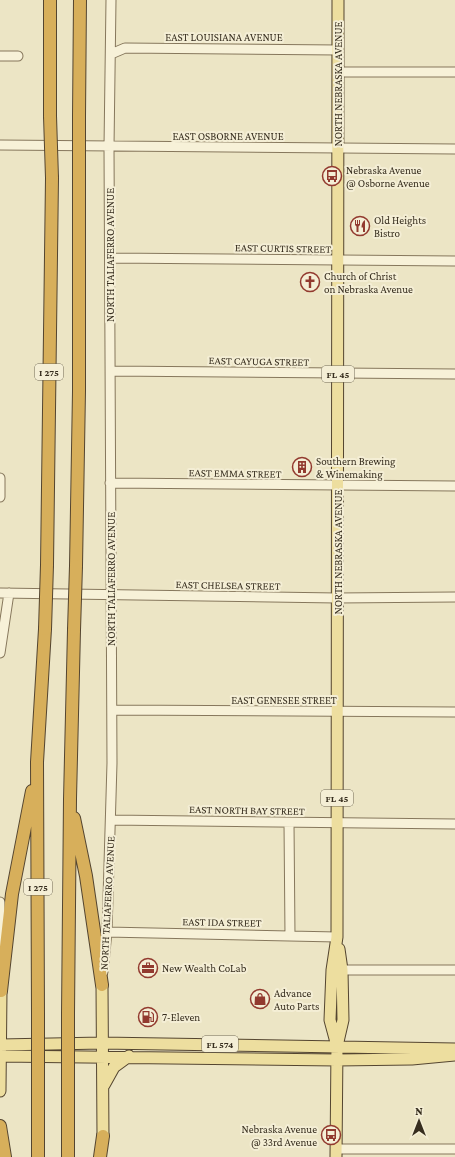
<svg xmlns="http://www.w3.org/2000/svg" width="455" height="1157" viewBox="0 0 455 1157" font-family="'Crimson Pro',serif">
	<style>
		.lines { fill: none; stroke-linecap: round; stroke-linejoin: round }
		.minor-casing { stroke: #86775c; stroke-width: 11 }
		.major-casing { stroke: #544530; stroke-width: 13 }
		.highway-casing { stroke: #544530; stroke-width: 14 }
		.minor { stroke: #f7f1d8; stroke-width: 9 }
		.major { stroke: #edde9f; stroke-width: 11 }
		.highway { stroke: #d7af5b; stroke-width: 12 }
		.highway-bridge-casing { stroke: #544530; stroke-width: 14; stroke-linecap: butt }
		.highway-bridge { stroke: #d7af5b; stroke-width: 12 }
		.labels { text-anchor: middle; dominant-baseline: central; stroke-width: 4; stroke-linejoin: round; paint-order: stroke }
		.shield { fill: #f4eed5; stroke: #706856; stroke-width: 1 }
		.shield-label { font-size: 10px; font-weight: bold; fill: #372e1f }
		.street-label { font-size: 11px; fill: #372e1f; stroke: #f4eed5 }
		.poi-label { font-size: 11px; fill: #372e1f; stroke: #f4eed5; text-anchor: start }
	</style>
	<rect width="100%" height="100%" fill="#ece5c5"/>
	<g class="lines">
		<g class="minor-casing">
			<path id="minor" d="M111,54L125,48L338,50
				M0,56H18
				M338,72H455
				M0,145L455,149
				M110,258L455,261
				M111,371L455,374
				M0,478V497
				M110,483L455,486
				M0,593L337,598L455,597
				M0,653L9,593
				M112,710L455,712
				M111,820L455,824
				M289,823L290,936
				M0,902L1,953
				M107,932L337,937
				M342,970H455
				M103,972L107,932L112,763L109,147L111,0
				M336,1149H455"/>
		</g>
		<g class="major-casing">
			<path id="major" d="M102,985L103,1136
				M0,1045L102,1043L455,1049
				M337,1046L330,1020L332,970L337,937L338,0
				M0,1056L337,1060L412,1059L455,1055
				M104,1085L114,1067L129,1056
				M0,1091L1,991
				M336,1157L337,1046L343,1020L342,970L339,949"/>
		</g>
		<g class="highway-casing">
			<path id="highway" d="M50,116V0
				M79,116L80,0
				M47,565L52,178
				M76,566L79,391V178
				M74,818L86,876L102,985
				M1,991L12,894L32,791
				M38,1013L37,762L45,629
				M68,1013L70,799L74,630
				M38,1084V1157
				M0,1126L5,1157
				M68,1157V1084
				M100,1157L103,1136"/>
		</g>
		<use href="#minor" class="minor"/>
		<use href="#major" class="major"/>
		<use href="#highway" class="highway"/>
		<g class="highway-bridge-casing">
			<path id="highway-bridge" d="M50,116L52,178
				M79,116V178
				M45,629L47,565
				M74,630L76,566
				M38,1084V1013
				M68,1084V1013"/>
		</g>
		<use href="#highway-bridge" class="highway-bridge"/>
	</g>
	<defs>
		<g id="bus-ring" transform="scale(1)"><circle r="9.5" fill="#f4eed5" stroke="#923a2f" stroke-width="1.5"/><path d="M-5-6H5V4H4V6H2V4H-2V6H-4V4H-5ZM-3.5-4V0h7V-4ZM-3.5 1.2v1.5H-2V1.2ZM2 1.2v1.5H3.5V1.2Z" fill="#923a2f"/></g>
		<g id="restaurant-ring" transform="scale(1)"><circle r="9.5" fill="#f4eed5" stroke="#923a2f" stroke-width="1.5"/><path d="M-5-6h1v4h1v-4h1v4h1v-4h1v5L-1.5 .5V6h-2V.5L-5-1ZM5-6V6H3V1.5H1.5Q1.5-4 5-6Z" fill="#923a2f"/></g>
		<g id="church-ring" transform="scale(1)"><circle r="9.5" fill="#f4eed5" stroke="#923a2f" stroke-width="1.5"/><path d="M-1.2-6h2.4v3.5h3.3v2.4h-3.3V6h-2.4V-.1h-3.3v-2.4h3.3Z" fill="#923a2f"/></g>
		<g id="building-ring" transform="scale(1)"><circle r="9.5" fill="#f4eed5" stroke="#923a2f" stroke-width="1.5"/><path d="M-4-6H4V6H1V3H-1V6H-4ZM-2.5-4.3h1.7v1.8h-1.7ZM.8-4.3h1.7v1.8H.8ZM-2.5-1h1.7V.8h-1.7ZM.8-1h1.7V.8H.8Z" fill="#923a2f"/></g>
		<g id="office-ring" transform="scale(1)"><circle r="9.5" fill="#f4eed5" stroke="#923a2f" stroke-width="1.5"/><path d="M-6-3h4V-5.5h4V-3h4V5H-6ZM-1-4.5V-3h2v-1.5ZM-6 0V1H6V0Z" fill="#923a2f"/></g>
		<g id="shop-ring" transform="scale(1)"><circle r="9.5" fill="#f4eed5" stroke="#923a2f" stroke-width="1.5"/><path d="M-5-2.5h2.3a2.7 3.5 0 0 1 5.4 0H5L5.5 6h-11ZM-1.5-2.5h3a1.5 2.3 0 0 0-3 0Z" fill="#923a2f"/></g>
		<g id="fuel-ring" transform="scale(1)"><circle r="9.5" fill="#f4eed5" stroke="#923a2f" stroke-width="1.5"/><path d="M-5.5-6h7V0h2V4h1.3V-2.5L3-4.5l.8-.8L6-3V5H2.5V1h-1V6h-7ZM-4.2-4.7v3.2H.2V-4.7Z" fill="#923a2f"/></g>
	</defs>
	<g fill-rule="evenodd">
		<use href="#bus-ring" x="332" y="176"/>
		<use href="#restaurant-ring" x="360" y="226"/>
		<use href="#church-ring" x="310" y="282"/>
		<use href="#building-ring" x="302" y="467"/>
		<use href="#office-ring" x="148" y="968"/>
		<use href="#shop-ring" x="260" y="999"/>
		<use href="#fuel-ring" x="148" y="1017"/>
		<use href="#bus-ring" x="331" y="1135"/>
	</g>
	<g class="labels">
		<g class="shield">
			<rect x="35" y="364" width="28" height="16" rx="3"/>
			<rect x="322" y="366" width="32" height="16" rx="3"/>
			<rect x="321" y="790" width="32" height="16" rx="3"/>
			<rect x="24" y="879" width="28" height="16" rx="3"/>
			<rect x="202" y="1036" width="36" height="16" rx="3"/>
		</g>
		<g class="shield-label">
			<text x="49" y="372">I 275</text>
			<text x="338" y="374">FL 45</text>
			<text x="337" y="798">FL 45</text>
			<text x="38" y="887">I 275</text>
			<text x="220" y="1044">FL 574</text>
		</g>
		<g class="street-label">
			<text x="224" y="37">EAST LOUISIANA AVENUE</text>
			<text transform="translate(338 84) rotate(-90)">NORTH NEBRASKA AVENUE</text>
			<text x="228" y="136">EAST OSBORNE AVENUE</text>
			<text transform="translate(283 248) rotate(1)">EAST CURTIS STREET</text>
			<text transform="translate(110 255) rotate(-90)">NORTH TALIAFERRO AVENUE</text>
			<text transform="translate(259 361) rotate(1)">EAST CAYUGA STREET</text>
			<text transform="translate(235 473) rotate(1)">EAST EMMA STREET</text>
			<text transform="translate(338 552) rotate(-90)">NORTH NEBRASKA AVENUE</text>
			<text transform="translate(111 579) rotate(-90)">NORTH TALIAFERRO AVENUE</text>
			<text transform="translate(228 585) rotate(1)">EAST CHELSEA STREET</text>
			<text x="284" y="700">EAST GENESEE STREET</text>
			<text transform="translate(247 810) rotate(1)">EAST NORTH BAY STREET</text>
			<text transform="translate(107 903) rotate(-87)">NORTH TALIAFERRO AVENUE</text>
			<text transform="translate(222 922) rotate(1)">EAST IDA STREET</text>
		</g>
		<g class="poi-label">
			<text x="346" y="170">Nebraska Avenue<tspan x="346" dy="13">@ Osborne Avenue</tspan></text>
			<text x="374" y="220">Old Heights<tspan x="374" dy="13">Bistro</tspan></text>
			<text x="324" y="276">Church of Christ<tspan x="324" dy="13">on Nebraska Avenue</tspan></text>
			<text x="316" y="461">Southern Brewing<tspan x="316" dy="13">&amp; Winemaking</tspan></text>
			<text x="162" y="968">New Wealth CoLab</text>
			<text x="274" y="993">Advance<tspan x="274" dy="13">Auto Parts</tspan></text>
			<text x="162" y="1017">7-Eleven</text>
			<text x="317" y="1129" text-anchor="end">Nebraska Avenue<tspan x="317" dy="13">@ 33rd Avenue</tspan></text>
		</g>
	</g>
	<g transform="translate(419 1121)" stroke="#f4eed5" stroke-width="3" paint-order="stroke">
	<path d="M0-3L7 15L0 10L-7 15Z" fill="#372e1f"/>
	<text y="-6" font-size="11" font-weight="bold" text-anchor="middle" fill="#372e1f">N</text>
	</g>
</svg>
